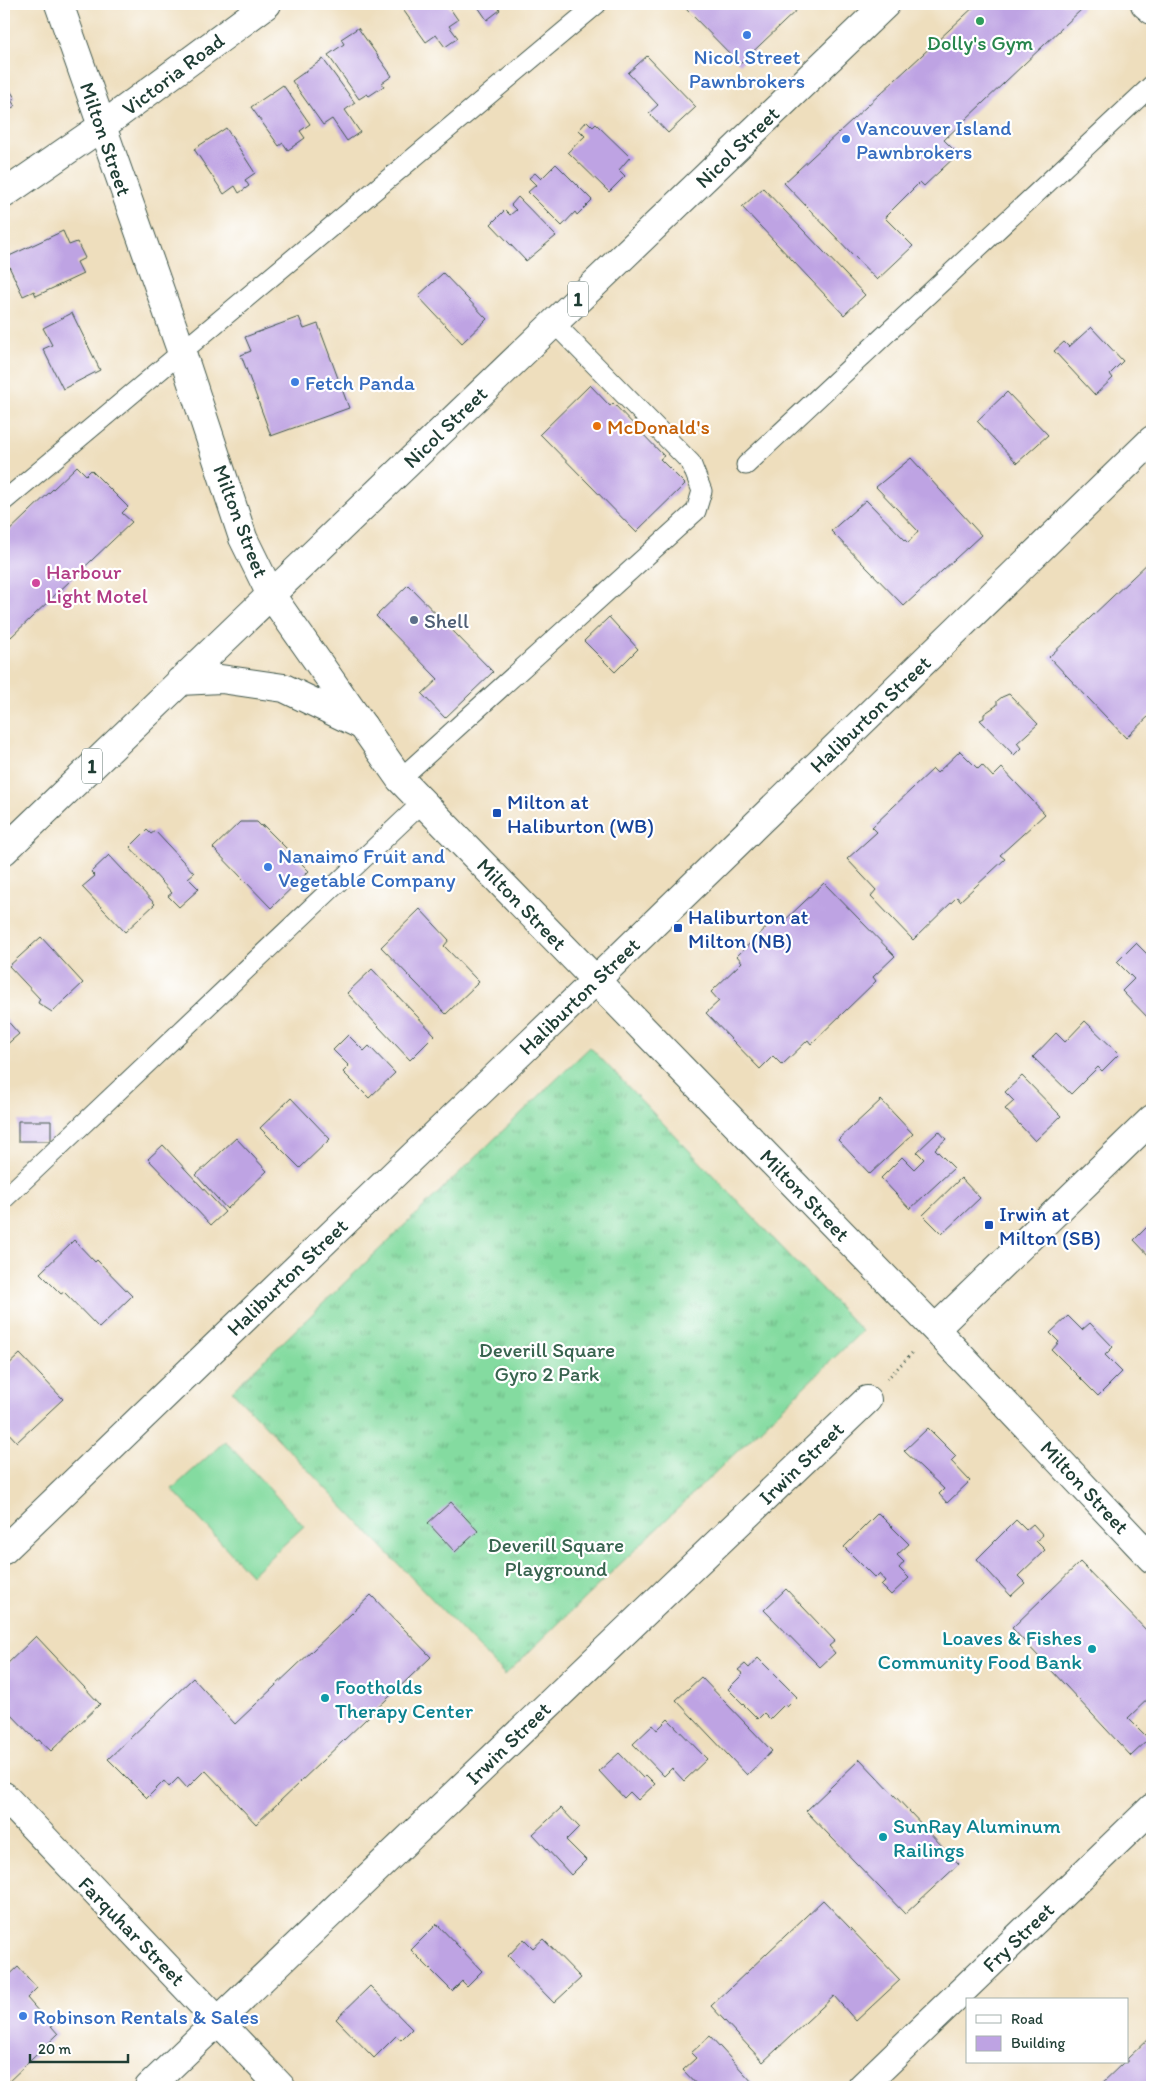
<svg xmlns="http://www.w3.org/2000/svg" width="1156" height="2091" viewBox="0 0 1156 2091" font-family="Itim,sans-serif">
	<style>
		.grass { fill: url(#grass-tufts); stroke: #528c6a }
		.garden { fill: #84dba0; stroke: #528c6a }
		.building { fill: #bea3e3 }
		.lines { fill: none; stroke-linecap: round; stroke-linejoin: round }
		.lane-casing { stroke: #3e5549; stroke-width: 21 }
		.street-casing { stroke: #3e5549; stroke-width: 30 }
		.secondary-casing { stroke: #3e5549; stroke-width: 30 }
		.highway-casing { stroke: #3e5549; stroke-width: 30 }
		.path { stroke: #3e5549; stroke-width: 3; stroke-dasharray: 1 4; stroke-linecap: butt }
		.lane { stroke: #fff; stroke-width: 19 }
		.street { stroke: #fff; stroke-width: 28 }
		.secondary { stroke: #fff; stroke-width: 28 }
		.highway { stroke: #fff; stroke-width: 28 }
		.leisure-dot { fill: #2e9e5b; stroke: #fff; stroke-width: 2 }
		.shop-dot { fill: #3f7fe0; stroke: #fff; stroke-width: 2 }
		.food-dot { fill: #e8710a; stroke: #fff; stroke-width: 2 }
		.hotel-dot { fill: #d1479c; stroke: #fff; stroke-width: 2 }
		.service-dot { fill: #5c6f8a; stroke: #fff; stroke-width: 2 }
		.transit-dot { fill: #1a4fb4; stroke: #fff; stroke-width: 2 }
		.culture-dot { fill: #0f9aa8; stroke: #fff; stroke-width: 2 }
		.labels { text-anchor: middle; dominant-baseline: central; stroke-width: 4.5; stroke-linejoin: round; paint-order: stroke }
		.shield { fill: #fff; stroke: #627771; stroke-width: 1 }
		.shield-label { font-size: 20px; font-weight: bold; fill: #1f3d34 }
		.leisure-label { font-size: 21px; fill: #27864d; stroke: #fff }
		.shop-label { font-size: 21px; fill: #366cbe; stroke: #fff; text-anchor: start }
		.street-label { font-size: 21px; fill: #1f3d34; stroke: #fff }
		.food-label { font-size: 21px; fill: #c56008; stroke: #fff; text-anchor: start }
		.hotel-label { font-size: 21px; fill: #b23c85; stroke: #fff; text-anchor: start }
		.service-label { font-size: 21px; fill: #4e5e75; stroke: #fff; text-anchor: start }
		.transit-label { font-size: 21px; fill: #164399; stroke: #fff; text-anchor: start }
		.park-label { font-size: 21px; fill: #38644f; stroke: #fff }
		.culture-label { font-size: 21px; fill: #0d838f; stroke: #fff; text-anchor: start }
	</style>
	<defs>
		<pattern id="grass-tufts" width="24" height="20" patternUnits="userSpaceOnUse" patternTransform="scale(1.25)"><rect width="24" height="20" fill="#84dba0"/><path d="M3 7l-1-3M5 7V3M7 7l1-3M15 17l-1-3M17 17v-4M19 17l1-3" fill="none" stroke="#6bb383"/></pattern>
	</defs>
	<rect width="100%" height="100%" fill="#fff"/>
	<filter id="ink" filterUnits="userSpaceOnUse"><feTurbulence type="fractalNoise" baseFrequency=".02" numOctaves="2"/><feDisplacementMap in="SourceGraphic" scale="10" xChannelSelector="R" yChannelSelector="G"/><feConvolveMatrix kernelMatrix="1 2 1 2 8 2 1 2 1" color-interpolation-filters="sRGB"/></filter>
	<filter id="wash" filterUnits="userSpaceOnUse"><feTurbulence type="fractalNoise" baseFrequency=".0096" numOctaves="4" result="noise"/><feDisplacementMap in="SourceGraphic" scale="20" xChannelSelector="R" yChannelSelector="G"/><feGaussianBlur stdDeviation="1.12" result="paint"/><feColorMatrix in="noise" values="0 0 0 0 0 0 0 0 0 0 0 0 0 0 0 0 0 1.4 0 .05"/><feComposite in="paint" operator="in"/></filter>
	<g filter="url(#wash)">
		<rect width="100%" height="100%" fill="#eedebd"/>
		<path class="grass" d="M590,1047L862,1331L505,1675L232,1391Z"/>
		<path class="garden" d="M225,1441L304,1526L251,1575L172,1489Z"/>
		<g id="blocks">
			<path class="building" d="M399,4H447L458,20L449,26L458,38L445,47L436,35L426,42Z
				M476,4H501L497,6L500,10L487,20Z
				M691,4H803L740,64L686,9Z
				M977,4H1078L1083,8L944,140L958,154L924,186L920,182L886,216L885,218L913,246L877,280L784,183Z
				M358,28L392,76L382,83L384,86L369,96L367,94L359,99L328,55L344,44L341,39Z
				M647,56L696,107L668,133L649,113L658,105L628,73Z
				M323,59L355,103L345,110L360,132L347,141L332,119L323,125L292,81Z
				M4,81L15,98L11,100L15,106L4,113Z
				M283,85L310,124L300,131L305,138L288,150L283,143L279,146L251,107Z
				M587,121L593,127L596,124L630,157L619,170L625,176L609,192L568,152L585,136L579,130Z
				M226,128L255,173L245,180L249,186L239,193L235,186L224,194L194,149Z
				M556,164L592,200L577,215L575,212L562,226L528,192L536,185L529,178L535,173L541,179Z
				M763,188L865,295L844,315L742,207Z
				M518,197L556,236L526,261L491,224L505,210L510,215L516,210L511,205Z
				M63,231L69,245L77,242L85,258L77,262L83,274L36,296L34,291L23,296L5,258Z
				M443,273L487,319L462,343L418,296Z
				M72,313L100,370L63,389L43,349L52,345L43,328Z
				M299,317L304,329L318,324L349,408L271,436L241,355L251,351L245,337Z
				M1091,327L1123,361L1110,374L1113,378L1095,395L1054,351L1064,342L1069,347Z
				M590,385L610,406L613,403L664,456L660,459L685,484L636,532L540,434Z
				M1007,392L1048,435L1017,463L977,421Z
				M911,458L981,535L904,606L831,531L866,500L908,543L918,531L876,487Z
				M77,466L86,475L91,470L128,507L122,513L132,522L11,637L4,630V536Z
				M1152,559V713L1126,738L1049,657Z
				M408,585L493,672L445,718L422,694L438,679L376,616Z
				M609,617L638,649L615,672L584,641Z
				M1009,694L1038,724L1017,743L1021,748L1014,755L980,720L984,718V714L997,705V701L1002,697Z
				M960,751L978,769L982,765L993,777L1002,768L1045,814L1000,855L1005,859L960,901L957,897L913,940L871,896L876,890L847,859L877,832L872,827L933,769L937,773Z
				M240,822H257L263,828V825L309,871L271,908L213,848Z
				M147,830L151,834L155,831L194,873L188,878L199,889L179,907L168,896L172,893L130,847Z
				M109,855L155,904L125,932L82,887L95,876L91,872Z
				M824,883L895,956L873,977L876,981L811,1044L808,1040L782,1065L773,1056L760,1069L706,1013L719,1001L711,992L742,962L737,956L776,918L782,923Z
				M420,909L449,940L444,946L479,982L446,1014L381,947Z
				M41,937L83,983L52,1012L38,1003L40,999L9,966Z
				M1136,943L1152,959V1022L1122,991L1134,979L1117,962Z
				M372,969L435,1035L410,1060L347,993Z
				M4,1017L19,1034L4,1047Z
				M1085,1021L1119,1054L1102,1071L1098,1067L1071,1094L1033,1057L1056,1033L1065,1042Z
				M348,1035L364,1051L369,1046L395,1073L369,1098L343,1072L349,1066L333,1050Z
				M1022,1076L1061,1116L1035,1141L1005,1109L1014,1101L1005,1092Z
				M291,1098L330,1139L300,1168L260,1128Z
				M881,1100L913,1134L870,1174L838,1140Z
				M18,1121H51V1141H18Z
				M939,1131L946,1139L935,1149L954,1168L910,1209L881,1178L902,1157L914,1169L924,1159L917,1152Z
				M236,1138L267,1171L227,1209L196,1175Z
				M163,1145L225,1212L211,1225L148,1159Z
				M961,1178L980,1198L942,1234L923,1215Z
				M1152,1222V1259L1134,1240Z
				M74,1240L95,1262L97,1260L132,1296L99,1328L64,1292L61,1294L40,1273Z
				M1068,1316L1082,1330L1090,1323L1113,1347L1105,1355L1122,1372L1098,1396L1052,1350L1059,1342L1050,1333Z
				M20,1354L63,1399L17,1442L4,1428V1369Z
				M928,1428L956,1456L951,1461L970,1481L947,1503L939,1494L944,1489L904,1451Z
				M451,1502L478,1531L455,1552L428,1523Z
				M878,1513L909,1544L897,1555L904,1562L899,1568L909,1578L891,1595L881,1585L885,1581L879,1574L875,1578L844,1547Z
				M1016,1520L1026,1530L1033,1524L1043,1535L1036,1541L1045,1550L1018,1576L1025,1583L1011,1596L977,1559Z
				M1080,1562L1152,1636V1695L1128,1718L1149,1739L1131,1756L1012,1628Z
				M786,1589L835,1641L829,1646L835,1653L820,1667L764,1610Z
				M371,1595L431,1657L256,1824L205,1770L187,1788L178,1778L169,1787L164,1781L147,1798L108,1759L193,1678L235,1724Z
				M36,1636L100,1704L51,1751L39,1740L37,1741L4,1707V1667Z
				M758,1658L797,1697L787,1707L785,1704L770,1719L764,1713L758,1719L728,1689L743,1674L738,1670L745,1664L749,1668Z
				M701,1677L772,1751L747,1775L676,1700Z
				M668,1719L707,1759L684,1781L672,1768L664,1776L633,1744L653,1725L657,1730Z
				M619,1753L643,1778L646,1775L655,1784L638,1800L630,1792L624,1798L599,1771Z
				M860,1759L959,1864L905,1914L806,1811Z
				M561,1808L579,1827L566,1840L586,1860L571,1875L533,1834Z
				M823,1900L900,1980L856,2021L834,1996L763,2062L711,2006Z
				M437,1924L482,1971L467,1986L462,1981L452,1991L411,1950Z
				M524,1939L533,1948L543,1939L581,1978L554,2003L508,1956Z
				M18,1967L37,1988L27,1998L58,2034L4,2086V1980Z
				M370,1986L412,2029L401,2040L396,2036L374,2058L336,2019Z
				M1152,2035V2087H1098L1124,2062H1127V2059Z
				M710,2036L754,2084L758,2087H699L683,2070L696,2058L691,2053Z"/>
		</g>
	</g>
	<g filter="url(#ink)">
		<use href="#blocks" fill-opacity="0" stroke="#3e5549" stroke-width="1"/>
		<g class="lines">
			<g class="lane-casing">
				<path id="lane" d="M746,465L1152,85
					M4,501L597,4
					M400,779L696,511L702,491L691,463L554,323
					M4,1199L423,802"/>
			</g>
			<g class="street-casing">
				<path id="street" d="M1145,4L1152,10
					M271,595L400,779L935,1329L1152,1559
					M935,1329L1152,1119
					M4,1550L596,980L1152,440
					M4,1796L281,2087
					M149,2087L867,1400
					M862,2087L1152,1808"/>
			</g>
			<g class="secondary-casing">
				<path id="secondary" d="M59,4L182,353L243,538L271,595
					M4,194L101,127L267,4"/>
			</g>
			<g class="highway-casing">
				<path id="highway" d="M180,681L221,679L284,688L363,726
					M4,851L886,4"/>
			</g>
			<path class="path" d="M887,1379L914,1351"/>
			<use href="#lane" class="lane"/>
			<use href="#street" class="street"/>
			<use href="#secondary" class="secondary"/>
			<use href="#highway" class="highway"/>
		</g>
	</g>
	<circle class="leisure-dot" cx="980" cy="21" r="5"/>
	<g class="shop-dot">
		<circle cx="747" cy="35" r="5"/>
		<circle cx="846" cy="139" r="5"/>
		<circle cx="295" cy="382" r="5"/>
		<circle cx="268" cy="867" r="5"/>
		<circle cx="23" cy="2016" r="5"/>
	</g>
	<circle class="food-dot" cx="597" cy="426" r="5"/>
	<circle class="hotel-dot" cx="36" cy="583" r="5"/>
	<circle class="service-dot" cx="414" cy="620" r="5"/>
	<g class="transit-dot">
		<rect x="492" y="808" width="10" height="10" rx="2.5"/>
		<rect x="673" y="923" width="10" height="10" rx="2.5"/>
		<rect x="984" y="1220" width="10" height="10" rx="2.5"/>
	</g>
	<g class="culture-dot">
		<circle cx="1092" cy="1649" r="5"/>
		<circle cx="325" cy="1698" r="5"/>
		<circle cx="883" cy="1837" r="5"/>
	</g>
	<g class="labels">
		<g class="shield">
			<rect x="568" y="281.5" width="20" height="35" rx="4"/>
			<rect x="82" y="748.5" width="20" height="35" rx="4"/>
		</g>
		<g class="shield-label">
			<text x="578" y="299">1</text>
			<text x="92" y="766">1</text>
		</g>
		<g class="leisure-label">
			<text x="980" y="42">Dolly's Gym</text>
		</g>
		<g class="shop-label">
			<text x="747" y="56" text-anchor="middle">Nicol Street<tspan x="747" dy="24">Pawnbrokers</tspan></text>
			<text x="856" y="127">Vancouver Island<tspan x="856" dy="24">Pawnbrokers</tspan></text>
			<text x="305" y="382">Fetch Panda</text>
			<text x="278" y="855">Nanaimo Fruit and<tspan x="278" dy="24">Vegetable Company</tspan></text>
			<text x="33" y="2016">Robinson Rentals &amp; Sales</text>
		</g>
		<g class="street-label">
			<text transform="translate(173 74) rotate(-37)">Victoria Road</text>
			<text transform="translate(106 139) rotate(71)">Milton Street</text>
			<text transform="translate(737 147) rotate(-44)">Nicol Street</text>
			<text transform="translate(445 427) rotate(-44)">Nicol Street</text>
			<text transform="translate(241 521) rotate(69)">Milton Street</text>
			<text transform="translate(870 714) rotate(-44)">Haliburton Street</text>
			<text transform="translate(522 904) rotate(46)">Milton Street</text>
			<text transform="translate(579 996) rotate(-44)">Haliburton Street</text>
			<text transform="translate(805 1195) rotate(46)">Milton Street</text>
			<text transform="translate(287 1277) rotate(-44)">Haliburton Street</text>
			<text transform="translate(801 1463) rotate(-44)">Irwin Street</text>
			<text transform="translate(1085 1487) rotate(47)">Milton Street</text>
			<text transform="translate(508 1743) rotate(-44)">Irwin Street</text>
			<text transform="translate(132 1931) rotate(46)">Farquhar Street</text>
			<text transform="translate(1018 1937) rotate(-44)">Fry Street</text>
		</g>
		<g class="food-label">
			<text x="607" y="426">McDonald's</text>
		</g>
		<g class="hotel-label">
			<text x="46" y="571">Harbour<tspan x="46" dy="24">Light Motel</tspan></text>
		</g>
		<g class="service-label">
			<text x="424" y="620">Shell</text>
		</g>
		<g class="transit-label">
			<text x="507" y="801">Milton at<tspan x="507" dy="24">Haliburton (WB)</tspan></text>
			<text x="688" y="916">Haliburton at<tspan x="688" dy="24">Milton (NB)</tspan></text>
			<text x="999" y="1213">Irwin at<tspan x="999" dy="24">Milton (SB)</tspan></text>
		</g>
		<g class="park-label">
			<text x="547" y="1349">Deverill Square<tspan x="547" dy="24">Gyro 2 Park</tspan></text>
			<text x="556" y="1544">Deverill Square<tspan x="556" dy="24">Playground</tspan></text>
		</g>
		<g class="culture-label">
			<text x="1082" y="1637" text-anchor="end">Loaves &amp; Fishes<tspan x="1082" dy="24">Community Food Bank</tspan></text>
			<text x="335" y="1686">Footholds<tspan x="335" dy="24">Therapy Center</tspan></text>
			<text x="893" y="1825">SunRay Aluminum<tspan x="893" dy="24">Railings</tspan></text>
		</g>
	</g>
	<rect width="1156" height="2091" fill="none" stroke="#fff" stroke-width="20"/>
	<rect x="966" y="1998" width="162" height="65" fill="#ffffff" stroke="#a5b1ae"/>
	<rect x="976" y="2015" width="25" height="8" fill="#ffffff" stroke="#a5b1ae"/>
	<text x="1011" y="2024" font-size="15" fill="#1f3d34">Road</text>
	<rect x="976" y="2036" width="25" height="15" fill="#bea3e3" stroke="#a5b1ae"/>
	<text x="1011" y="2048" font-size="15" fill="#1f3d34">Building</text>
	<path d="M30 2054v8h98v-8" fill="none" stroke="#1f3d34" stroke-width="2.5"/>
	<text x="38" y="2054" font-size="15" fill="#1f3d34" stroke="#ffffff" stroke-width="4" paint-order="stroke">20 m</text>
</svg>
